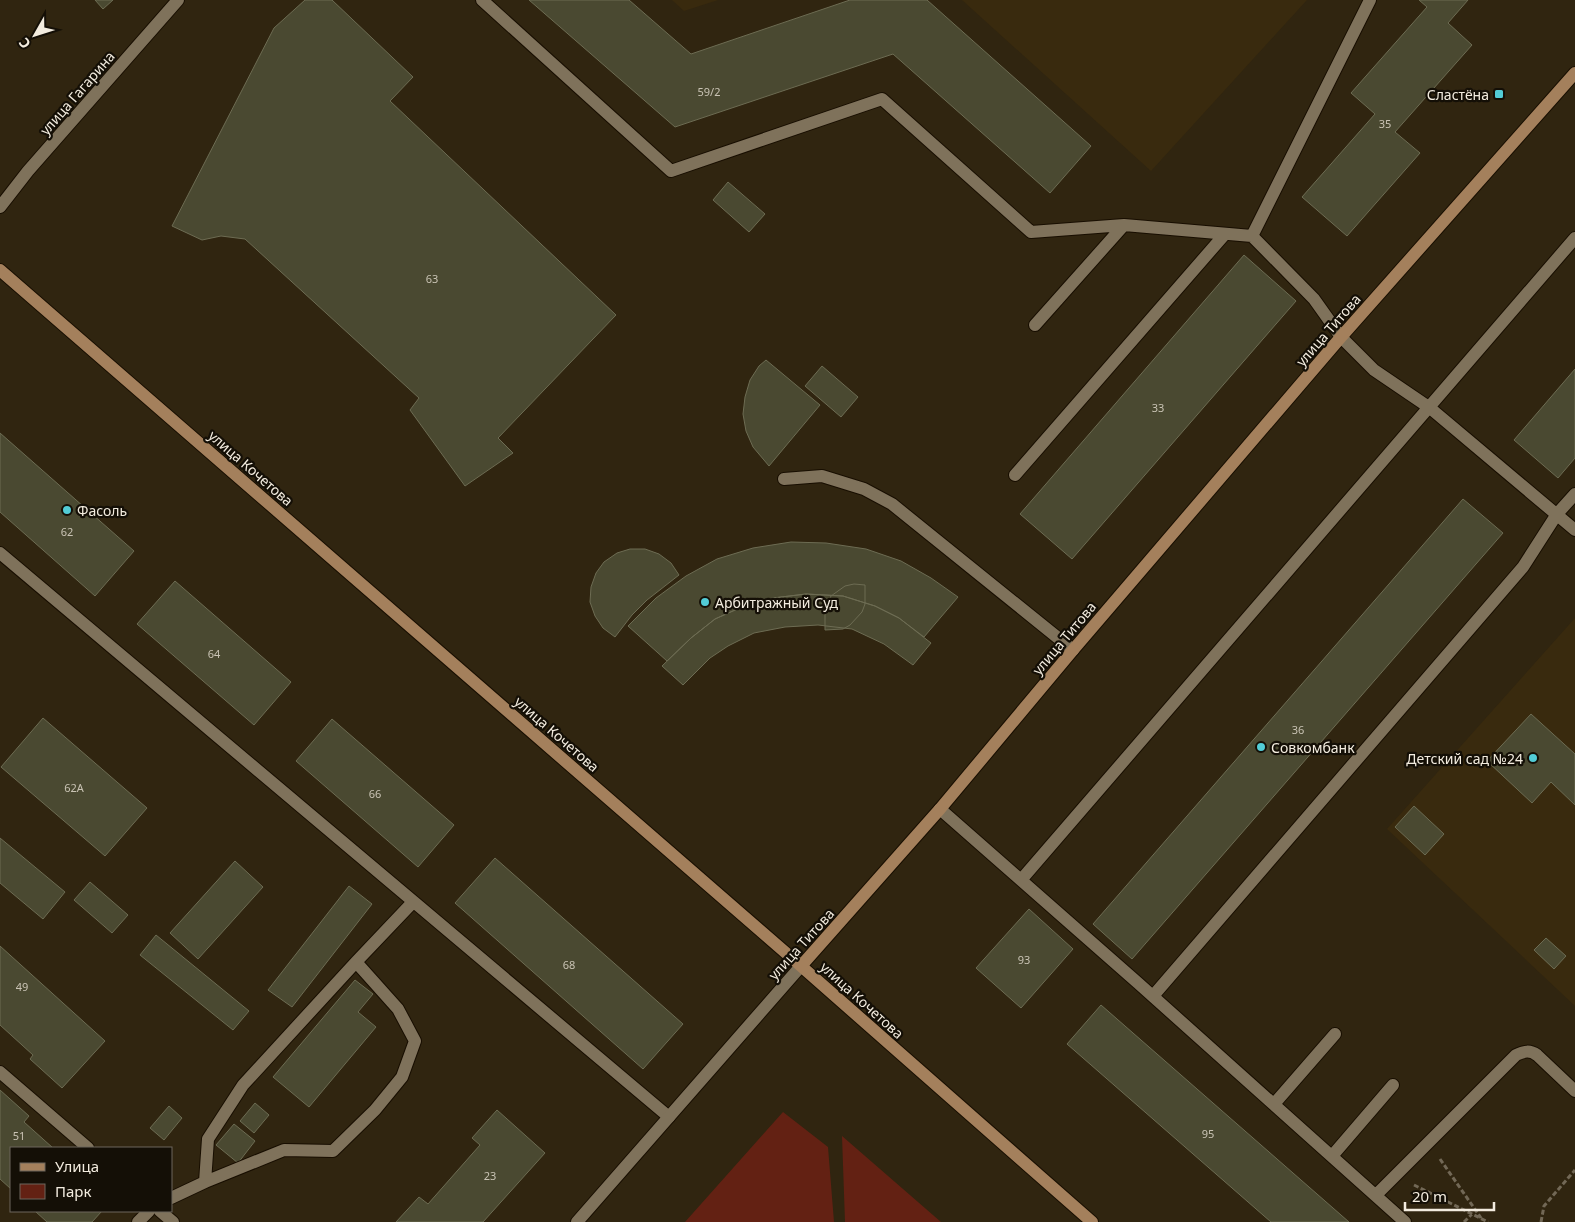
<svg xmlns="http://www.w3.org/2000/svg" width="1575" height="1222" viewBox="0 0 1575 1222" font-family="'Noto Sans',sans-serif">
	<style>
		.built { fill: #392a0e }
		.green { fill: #632113 }
		.building { fill: #4a4931; stroke: #6d6c53 }
		.lines { fill: none; stroke-linecap: round; stroke-linejoin: round }
		.service-casing { stroke: #180e00; stroke-width: 14 }
		.minor-casing { stroke: #180e00; stroke-width: 14 }
		.tertiary-casing { stroke: #180e00; stroke-width: 14 }
		.secondary-casing { stroke: #180e00; stroke-width: 14 }
		.path { stroke: #726856; stroke-width: 3; stroke-dasharray: 5 2.5; stroke-linecap: butt }
		.service { stroke: #7f725b; stroke-width: 12 }
		.minor { stroke: #7f725b; stroke-width: 12 }
		.tertiary { stroke: #7f725b; stroke-width: 12 }
		.secondary { stroke: #a4805c; stroke-width: 12 }
		.poi-dot { fill: #52ccd6; stroke: #140f06; stroke-width: 2 }
		.labels { text-anchor: middle; dominant-baseline: central; stroke-width: 4.5; stroke-linejoin: round; paint-order: stroke }
		.number-label { font-size: 11px; fill: #c9c3b4 }
		.street-label { font-size: 14px; fill: #f3ecdf; stroke: #140f06 }
		.poi-label { font-size: 14px; fill: #f3ecdf; stroke: #140f06; text-anchor: start }
	</style>
	<rect width="100%" height="100%" fill="#302510"/>
	<path class="built" d="M672,0H718L684,11Z
		M962,0H1307L1151,171Z
		M1575,618V1006L1387,829Z"/>
	<path class="green" d="M783,1112L828,1147L834,1222H685Z
		M842,1136L941,1222H845Z"/>
	<path class="building" d="M95,0H113L103,9Z
		M305,0H332L413,77L390,101L616,315L498,438L513,453L465,486L410,410L419,398L245,239L221,236L202,240L172,226L274,28Z
		M529,0H629L691,54L850,0H927L1091,146L1050,193L893,54L675,127Z
		M1419,0H1468L1448,23L1472,45L1395,132L1420,153L1347,236L1302,197L1375,114L1351,93L1427,7Z
		M728,182L765,214L749,232L713,200Z
		M1244,255L1296,301L1072,559L1020,514Z
		M766,360L820,405L769,466L753,447L746,431L743,414L745,397L750,380L759,366Z
		M822,366L858,397L841,417L805,386Z
		M1575,369V458L1558,478L1514,440Z
		M0,433L134,551L95,596L0,512Z
		M1463,499L1503,533L1132,959L1093,924Z
		M791,542L826,543L866,549L901,561L931,578L958,597L924,637L899,618L875,606L843,596L806,594L773,598L744,606L715,619L691,638L667,661L628,626L656,598L686,576L717,559L753,548Z
		M630,549H645L659,554L671,563L679,575L647,600L632,615L615,637L603,628L595,616L590,602L591,587L596,573L604,562L617,553Z
		M175,581L291,682L254,725L137,624Z
		M854,584L865,585V604L862,612L850,625L843,629L825,630V614L827,604L831,596L845,586Z
		M806,594L843,596L875,606L899,618L931,643L913,665L884,644L852,629L818,625L785,627L754,633L728,646L710,658L683,685L662,666L691,638L715,619L744,606L773,598Z
		M1531,714L1575,754V805L1551,782L1532,803L1487,761Z
		M43,718L147,808L105,856L1,767Z
		M332,719L454,825L418,867L296,761Z
		M1414,806L1444,834L1425,855L1395,827Z
		M0,838L65,892L43,919L0,883Z
		M495,858L683,1024L643,1069L455,903Z
		M235,861L263,887L198,959L170,933Z
		M90,882L128,915L112,933L74,900Z
		M349,886L372,904L292,1007L268,990Z
		M1029,909L1073,949L1021,1008L976,968Z
		M156,935L249,1011L233,1030L140,955Z
		M1546,938L1566,956L1554,969L1534,950Z
		M0,946L105,1041L62,1088L30,1059L33,1055L0,1025Z
		M355,980L373,994L358,1012L376,1027L309,1107L273,1077Z
		M1101,1005L1349,1222H1271L1067,1044Z
		M0,1090L29,1116L24,1122L53,1148H11V1189L0,1179Z
		M255,1103L269,1115L254,1133L240,1121Z
		M169,1106L182,1118L164,1140L150,1128Z
		M497,1110L545,1153L483,1222H396L419,1197L428,1204L480,1145L472,1138Z
		M234,1124L255,1141L238,1163L216,1145Z
		M35,1211H102L92,1222H47Z"/>
	<g class="lines">
		<g class="service-casing">
			<path id="service" d="M482,0L671,171L882,99L1031,232L1124,225
				M1252,236L1314,299L1341,337L1374,370L1430,408L1575,530
				M1035,325L1124,225L1252,236L1370,0
				M1015,475L1225,234
				M784,479L822,476L864,489L892,504L1073,650
				M0,553L669,1117
				M940,809L1138,983L1405,1222
				M1021,880L1575,238
				M1153,996L1523,567L1557,514L1575,494
				M0,1072L88,1148
				M1274,1104L1335,1034
				M1332,1156L1393,1085
				M205,1182L284,1150L333,1151L375,1110L402,1077L415,1041L398,1009L356,962
				M1376,1195L1516,1055C1524,1051 1530,1050 1537,1055L1575,1091
				M171,1198L205,1182L208,1139L243,1085L356,962L413,902
				M160,1211L173,1222
				M138,1222L149,1211"/>
		</g>
		<g class="minor-casing">
			<path id="minor" d="M0,207L28,171L178,0"/>
		</g>
		<g class="tertiary-casing">
			<path id="tertiary" d="M577,1222L801,966"/>
		</g>
		<g class="secondary-casing">
			<path id="secondary" d="M0,270L801,966L1092,1222
				M801,966L940,809L1073,650L1341,337L1575,73"/>
		</g>
		<path class="path" d="M1440,1159L1481,1218
			M1414,1185L1488,1222
			M1464,1222L1472,1214
			M1541,1222L1544,1206L1575,1170"/>
		<use href="#service" class="service"/>
		<use href="#minor" class="minor"/>
		<use href="#tertiary" class="tertiary"/>
		<use href="#secondary" class="secondary"/>
	</g>
	<g class="poi-dot">
		<rect x="1494" y="89" width="10" height="10" rx="2.5"/>
		<circle cx="67" cy="510" r="5"/>
		<circle cx="705" cy="602" r="5"/>
		<circle cx="1261" cy="747" r="5"/>
		<circle cx="1533" cy="758" r="5"/>
	</g>
	<g class="labels">
		<g class="number-label">
			<text x="709" y="91">59/2</text>
			<text x="1385" y="123">35</text>
			<text x="432" y="278">63</text>
			<text x="1158" y="407">33</text>
			<text x="67" y="531">62</text>
			<text x="214" y="653">64</text>
			<text x="1298" y="729">36</text>
			<text x="74" y="787">62А</text>
			<text x="375" y="793">66</text>
			<text x="1024" y="959">93</text>
			<text x="569" y="964">68</text>
			<text x="22" y="986">49</text>
			<text x="1208" y="1133">95</text>
			<text x="19" y="1135">51</text>
			<text x="490" y="1175">23</text>
		</g>
		<g class="street-label">
			<text transform="translate(77 93) rotate(-49)">улица Гагарина</text>
			<text transform="translate(1328 330) rotate(-49)">улица Титова</text>
			<text transform="translate(251 468) rotate(41)">улица Кочетова</text>
			<text transform="translate(1064 638) rotate(-50)">улица Титова</text>
			<text transform="translate(557 734) rotate(41)">улица Кочетова</text>
			<text transform="translate(801 944) rotate(-48)">улица Титова</text>
			<text transform="translate(862 1000) rotate(42)">улица Кочетова</text>
		</g>
		<g class="poi-label">
			<text x="1489" y="94" text-anchor="end">Сластёна</text>
			<text x="77" y="510">Фасоль</text>
			<text x="715" y="602">Арбитражный Суд</text>
			<text x="1271" y="747">Совкомбанк</text>
			<text x="1523" y="758" text-anchor="end">Детский сад №24</text>
		</g>
	</g>
	<rect x="10" y="1147" width="162" height="65" fill="#140f06" stroke="#6d675d"/>
	<rect x="20" y="1163" width="25" height="8" fill="#a4805c" stroke="#6d675d"/>
	<text x="55" y="1172" font-size="15" fill="#f3ecdf">Улица</text>
	<rect x="20" y="1184" width="25" height="15" fill="#632113" stroke="#6d675d"/>
	<text x="55" y="1197" font-size="15" fill="#f3ecdf">Парк</text>
	<g transform="translate(35 35) rotate(231)" stroke="#140f06" stroke-width="4" paint-order="stroke">
	<path d="M0-4L9 19L0 12L-9 19Z" fill="#f3ecdf"/>
	<text y="-8" font-size="14" font-weight="bold" text-anchor="middle" fill="#f3ecdf">С</text>
	</g>
	<path d="M1405 1202v8h89v-8" fill="none" stroke="#f3ecdf" stroke-width="2.5"/>
	<text x="1412" y="1202" font-size="15" fill="#f3ecdf" stroke="#140f06" stroke-width="4" paint-order="stroke">20 m</text>
</svg>
